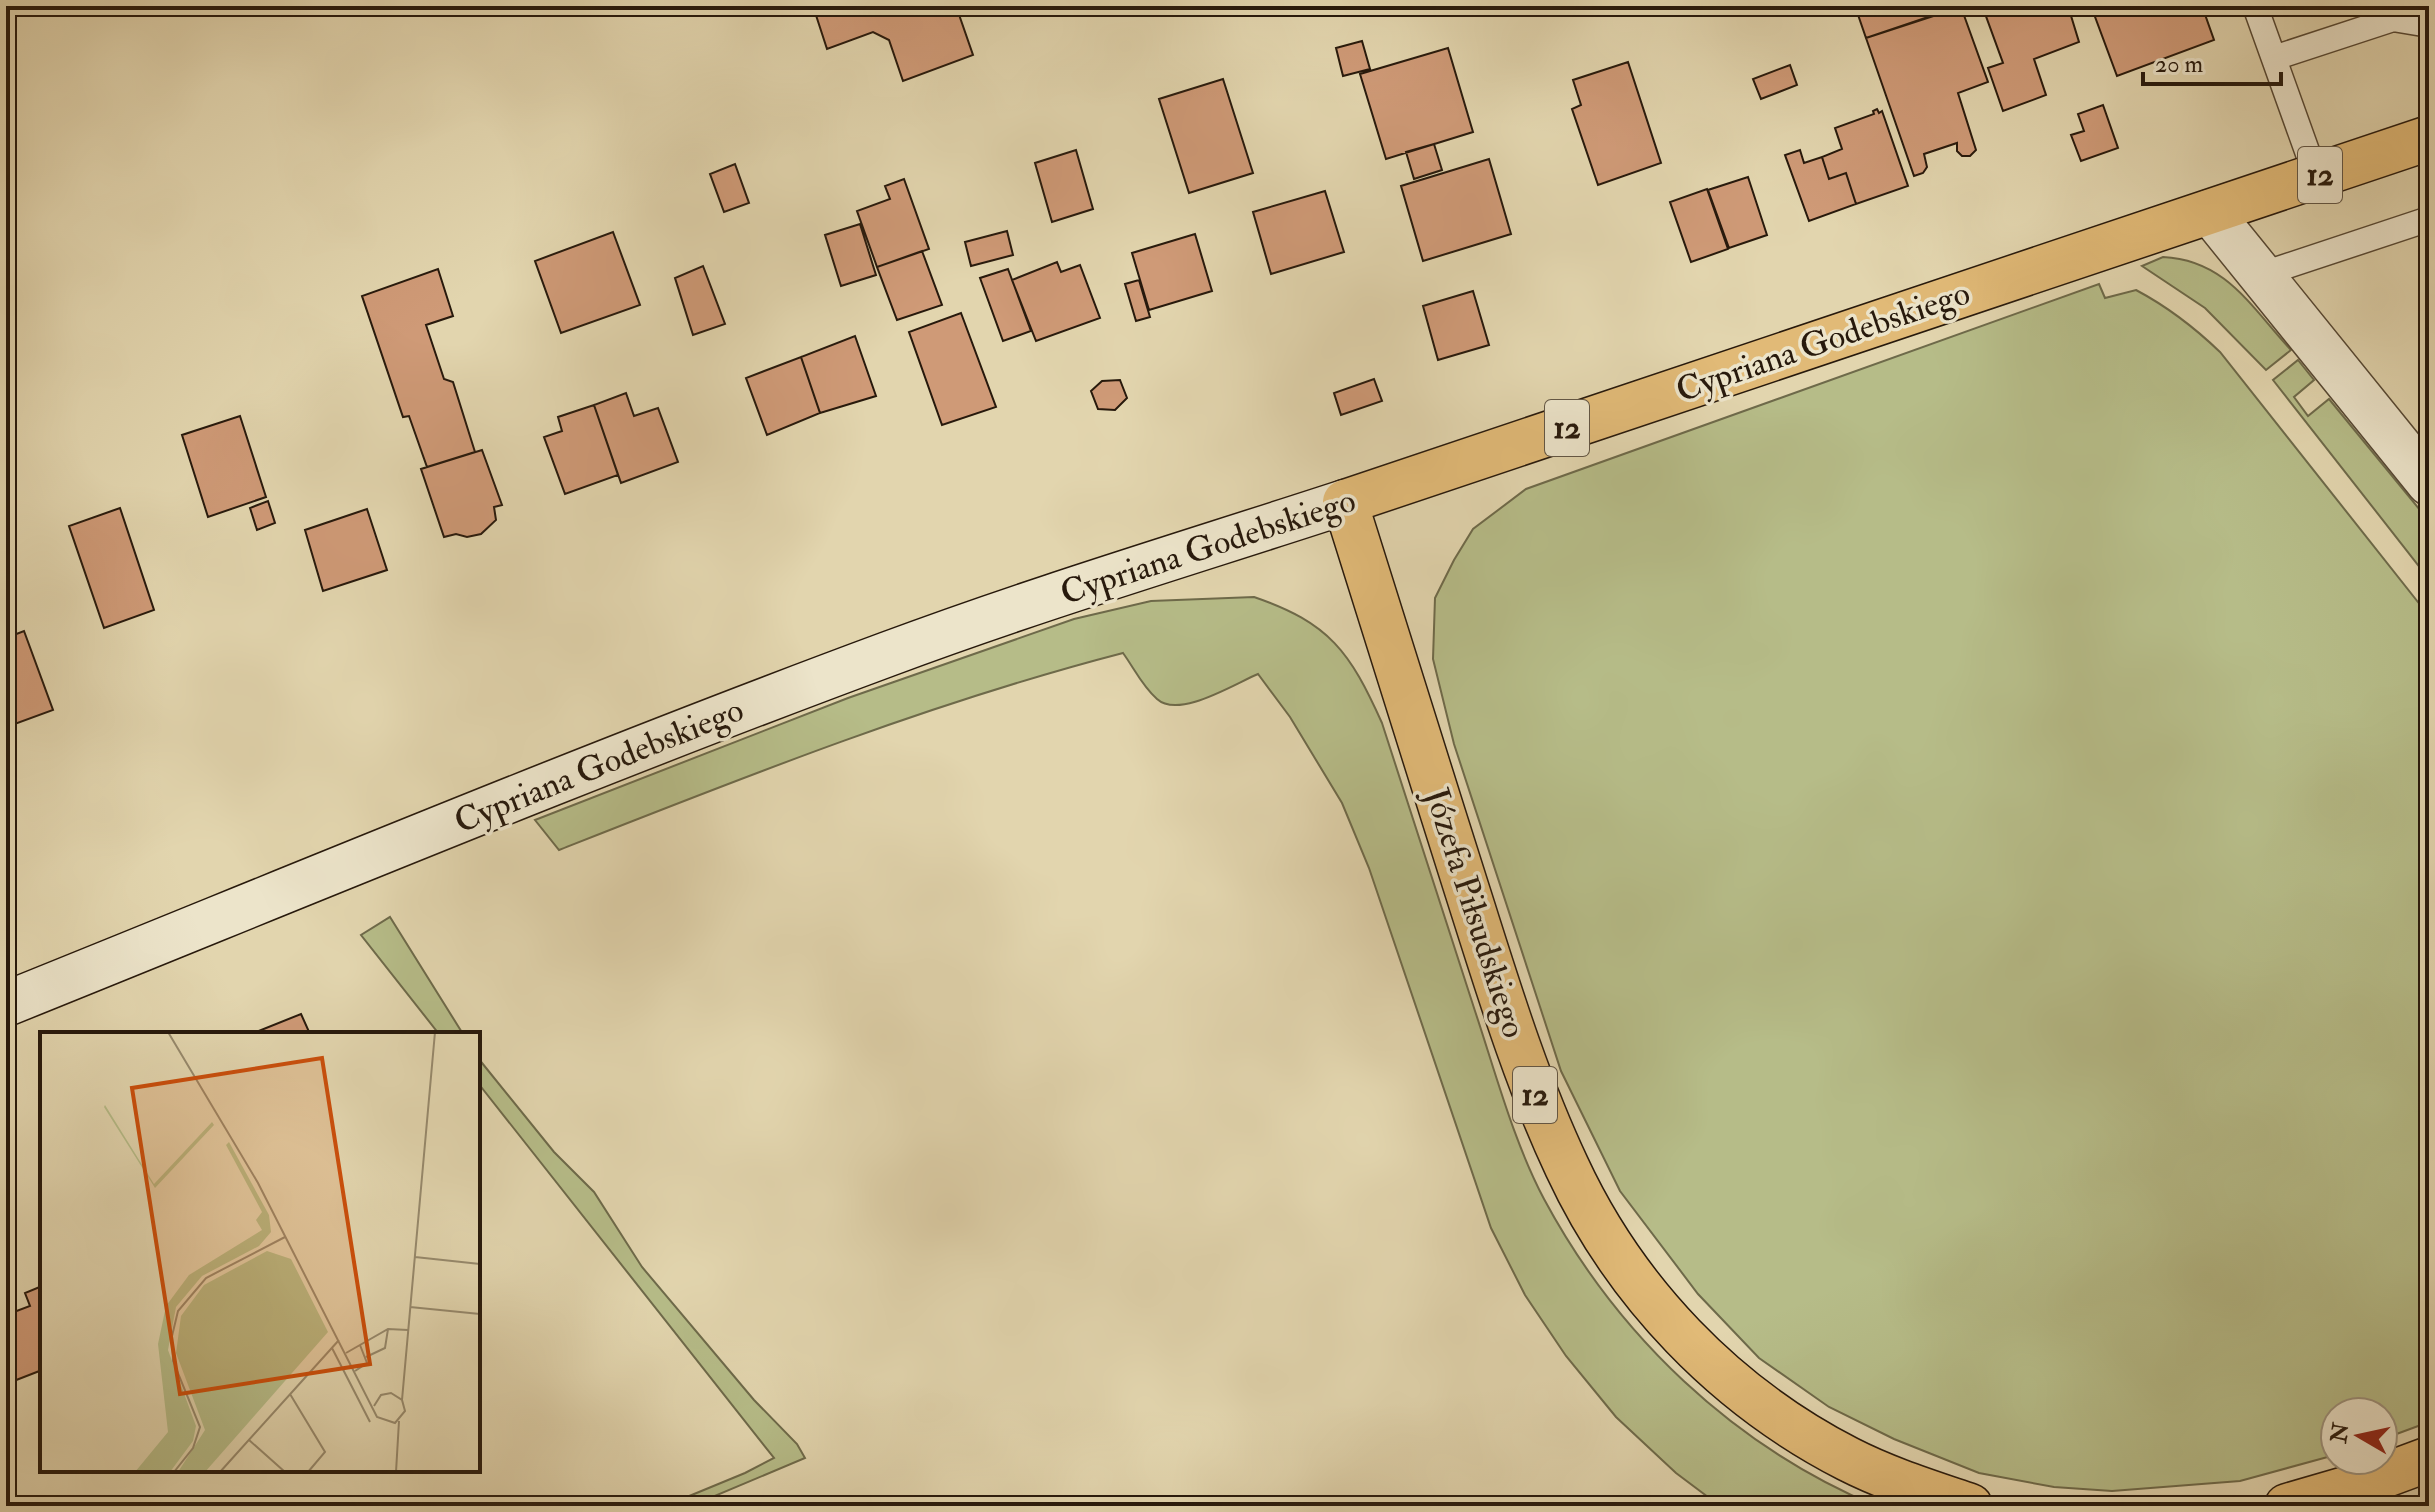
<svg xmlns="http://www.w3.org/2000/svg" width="2435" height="1512" viewBox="0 0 2435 1512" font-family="'IM FELL Double Pica',serif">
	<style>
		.green { fill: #b6bc88; stroke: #6e6a4a; stroke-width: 2 }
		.building { fill: #cf9a77; stroke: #27190c; stroke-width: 2 }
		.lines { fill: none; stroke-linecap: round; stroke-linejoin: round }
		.service-casing { stroke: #564834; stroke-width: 27 }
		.minor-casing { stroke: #564834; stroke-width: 47 }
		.secondary-casing { stroke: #27190c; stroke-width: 47 }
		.primary-casing { stroke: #27190c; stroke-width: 47 }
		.service { stroke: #ece4ca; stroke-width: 24 }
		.minor { stroke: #ece4ca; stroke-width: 44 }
		.secondary { stroke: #ece4ca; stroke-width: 44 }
		.primary { stroke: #e1ba77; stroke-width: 44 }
		.labels { text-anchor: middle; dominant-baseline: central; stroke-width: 7; stroke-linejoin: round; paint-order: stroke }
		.shield { fill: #ece4ca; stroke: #625645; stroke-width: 2 }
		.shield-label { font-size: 32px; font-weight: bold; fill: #27190c }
		.street-label { font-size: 34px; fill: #27190c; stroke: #ece4ca }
		.inset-road { fill: none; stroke: #978a6d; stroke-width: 2 }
		.view { fill: #cb4f0c; fill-opacity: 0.15; stroke: #cb4f0c; stroke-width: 4 }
		.inset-edge { fill: none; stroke: #27190c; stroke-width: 4 }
	</style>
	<rect width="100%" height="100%" fill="#e2d5ae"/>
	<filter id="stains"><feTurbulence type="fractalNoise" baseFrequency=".0025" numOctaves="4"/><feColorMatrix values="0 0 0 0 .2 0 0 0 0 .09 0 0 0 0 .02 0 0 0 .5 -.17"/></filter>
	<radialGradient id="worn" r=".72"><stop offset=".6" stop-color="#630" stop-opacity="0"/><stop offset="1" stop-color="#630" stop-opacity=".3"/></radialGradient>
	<path class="green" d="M2163,257C2226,260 2251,307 2291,350L2266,370L2205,308L2142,266Z
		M2099,284L2105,298L2136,290C2168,307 2194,327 2220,352L2429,616V1422L2383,1439V1412H2335V1455L2240,1481L2112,1491L2054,1487L1979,1473L1894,1439L1829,1407L1759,1358L1698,1294L1620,1191L1561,1071L1454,744L1433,659L1435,598L1454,560L1473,529L1526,489Z
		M2298,360L2314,380L2294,397L2308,416L2329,399L2429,521V579L2273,380Z
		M1254,597C1330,623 1350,652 1382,723C1413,819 1444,915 1475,1011C1496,1074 1513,1140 1544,1199C1617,1335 1733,1446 1876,1506H1720L1676,1473L1616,1417L1566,1356L1525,1295L1491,1228L1369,868L1342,803L1290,717L1258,674C1234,684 1179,719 1157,699C1142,686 1134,668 1123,653C930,703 744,777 559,850L535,820L848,698L1074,619L1151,601Z
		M390,917L463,1034H439L361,935Z
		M478,1058L554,1152L594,1192L642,1267L754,1400L797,1444L805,1458L691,1506H665L745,1473L774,1458L478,1083Z"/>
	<path class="building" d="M813,6H956L973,55L903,81L889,40L873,32L827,49Z
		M1855,6H1938L1940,13L1866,38Z
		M1989,6H2068L2079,42L2034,59L2046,95L2003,111L1988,68L2003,63L1983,8Z
		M2091,6H2202L2214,40L2117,76Z
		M1961,7L1988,82L1958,93L1976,150L1970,156H1962L1957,151V143L1924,154L1927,167L1923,173L1914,176L1866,38Z
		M1362,41L1370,69L1343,76L1336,48Z
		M1448,48L1473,132L1386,159L1360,74Z
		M1628,62L1661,163L1598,185L1572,109L1581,105L1573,80Z
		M1790,65L1797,85L1761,99L1753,79Z
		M1223,79L1253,173L1189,193L1159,99Z
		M2103,105L2118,148L2081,161L2071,135L2084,131L2078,114Z
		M1877,109L1879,113L1882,111L1908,186L1856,204L1846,173L1829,179L1822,157L1842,149L1835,128L1874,114L1873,111Z
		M1434,144L1442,170L1414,179L1406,152Z
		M1076,150L1093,209L1052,222L1035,163Z
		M1800,150L1804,163L1822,157L1829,179L1846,173L1856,204L1809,221L1785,155Z
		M1489,159L1511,234L1423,261L1401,186Z
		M735,164L749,203L724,212L710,174Z
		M1748,177L1767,235L1729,248L1708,190Z
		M904,179L929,249L877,267L857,211L890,199L885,186Z
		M1707,189L1728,249L1691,262L1670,202Z
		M1325,191L1344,252L1271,274L1253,212Z
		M860,224L876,275L841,286L825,235Z
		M1007,231L1013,255L971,266L965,242Z
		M613,232L640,305L561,333L535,261Z
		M1195,234L1212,291L1149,310L1132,253Z
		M922,251L942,305L897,320L877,267Z
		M1057,262L1061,272L1080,265L1100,318L1036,341L1012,280Z
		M703,266L725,324L693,335L675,278Z
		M438,269L453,316L426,325L444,379L453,382L475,452L427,467L409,416L403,417L362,296Z
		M1008,269L1031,331L1003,341L980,278Z
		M1139,280L1150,317L1136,321L1125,284Z
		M1473,291L1489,345L1438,360L1423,306Z
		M961,313L996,407L942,425L909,332Z
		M855,336L876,396L820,413L801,357Z
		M801,357L820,413L767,435L746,378Z
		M1374,379L1382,401L1341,415L1334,393Z
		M1120,380L1127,398L1115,410L1098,409L1091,391L1102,381Z
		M626,393L634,416L658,408L678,462L621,483L594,405Z
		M594,405L618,475L565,494L544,437L562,431L558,417Z
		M240,416L266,497L208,517L182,435Z
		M482,450L502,505L494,507L496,520L481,534L467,537L456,534L444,537L421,469Z
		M268,501L275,523L257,530L250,508Z
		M120,508L154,610L104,628L69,526Z
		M367,509L387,570L323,591L305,530Z
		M24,631L53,710L12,725L6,708V638Z
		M301,1014L310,1034H251Z
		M42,1286V1370L6,1384V1315L30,1306L25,1293Z"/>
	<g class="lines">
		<g class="service-casing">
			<path id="service" d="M2255,6L2316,176
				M2274,58L2393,19L2429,25
				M2260,275L2429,219"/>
		</g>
		<g class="minor-casing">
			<path id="minor" d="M2210,212L2429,483"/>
		</g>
		<g class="secondary-casing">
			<path id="secondary" d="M6,1004C299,886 591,764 888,654C1038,598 1192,552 1345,502"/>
		</g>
		<g class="primary-casing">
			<path id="primary" d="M1970,1506C1929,1492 1887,1479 1848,1459C1725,1396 1625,1292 1567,1167C1525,1078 1497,984 1467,890C1426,761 1386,632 1345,502L2429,138
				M2287,1506L2359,1485L2429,1459"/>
		</g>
		<use href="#service" class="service"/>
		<use href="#minor" class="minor"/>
		<use href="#secondary" class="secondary"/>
		<use href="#primary" class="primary"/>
	</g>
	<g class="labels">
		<g class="shield">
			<rect x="2298" y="147" width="44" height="56" rx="6"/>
			<rect x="1545" y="400" width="44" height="56" rx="6"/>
			<rect x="1513" y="1067" width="44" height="56" rx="6"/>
		</g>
		<g class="shield-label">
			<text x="2320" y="175">12</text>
			<text x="1567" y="428">12</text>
			<text x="1535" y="1095">12</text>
		</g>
		<g class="street-label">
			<text transform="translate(1823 342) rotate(-19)">Cypriana Godebskiego</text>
			<text transform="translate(1208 547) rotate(-18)">Cypriana Godebskiego</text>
			<text transform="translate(599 766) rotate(-22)">Cypriana Godebskiego</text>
			<text transform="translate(1475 913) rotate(72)">Józefa Piłsudskiego</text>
		</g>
	</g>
	<g transform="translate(40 1032)">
		<rect width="440" height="440" fill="#e2d5ae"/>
		<path d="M64,75L65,73L114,152L172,90L174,93L115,156ZM189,110L229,183L231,200L219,214L162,244L136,275L128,318L156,394L153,409L130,440H95L128,400L118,312L126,274L149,243L222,198L216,188L222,180L186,113ZM227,219L251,227L288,300L165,440H138L165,398L136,321L141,284L164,253Z" fill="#b6bc88"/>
		<path class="inset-road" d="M128,0L218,151L337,385L355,391L365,379L362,368L351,361L341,363L334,374M375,225L440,232M370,275L440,282M292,316L330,390M306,321L348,297L368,298M326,325L345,316L348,297M315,339L327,331L320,313M250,362L285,420L268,440M362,368L395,0M209,408L245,440M134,440L153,416L160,395L133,329L132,304L138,279L166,246L245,205M180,440L299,308M356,440L359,389"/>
		<path class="view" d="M282,26L330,332L140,362L92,56Z"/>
		<rect width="440" height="440" class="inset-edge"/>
	</g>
	<rect width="2435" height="1512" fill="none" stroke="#e2d5ae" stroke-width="32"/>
	<rect x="8" y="8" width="2419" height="1496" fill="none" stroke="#27190c" stroke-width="4"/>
	<rect x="16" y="16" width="2403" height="1480" fill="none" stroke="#27190c" stroke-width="2"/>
	<g transform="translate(2359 1436) rotate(279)"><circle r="38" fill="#ece4ca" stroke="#9d937e" stroke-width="2"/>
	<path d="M0-6L14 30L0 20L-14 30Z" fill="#8f2418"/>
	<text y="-12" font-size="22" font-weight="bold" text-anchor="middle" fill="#27190c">N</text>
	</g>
	<path d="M2143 72v12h138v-12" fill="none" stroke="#27190c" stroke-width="4"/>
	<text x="2155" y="72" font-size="24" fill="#27190c" stroke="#ece4ca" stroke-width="6" paint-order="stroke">20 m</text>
	<rect width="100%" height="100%" filter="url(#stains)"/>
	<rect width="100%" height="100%" fill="url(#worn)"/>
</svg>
